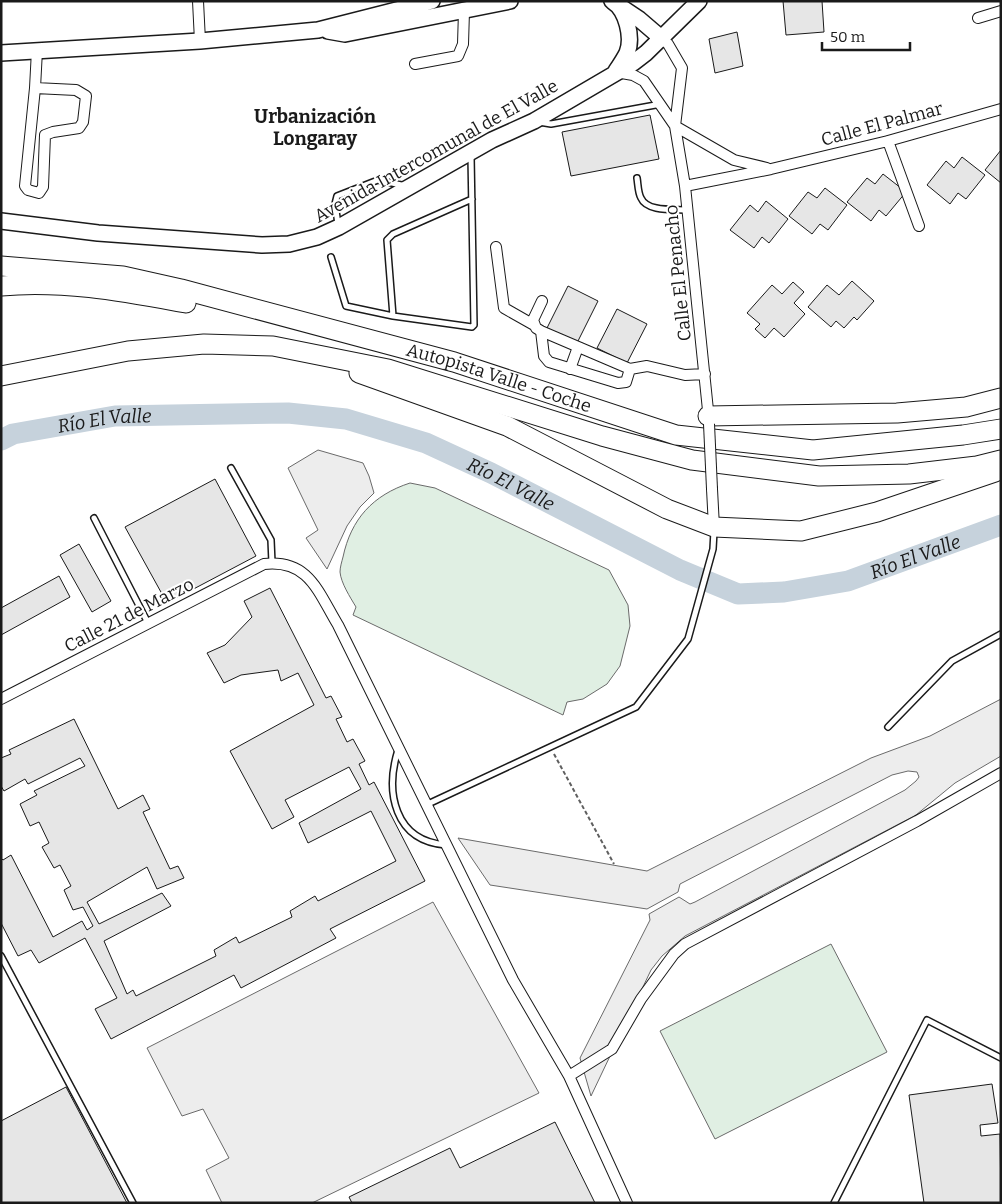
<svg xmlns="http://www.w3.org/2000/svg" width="1002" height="1204" viewBox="0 0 1002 1204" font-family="Bitter,serif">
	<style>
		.green { fill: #e0efe3; stroke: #6a6a6a }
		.parking { fill: #ededed; stroke: #6a6a6a }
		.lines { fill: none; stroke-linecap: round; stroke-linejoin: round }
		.river { stroke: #c6d2dc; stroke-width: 21 }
		.building { fill: #e6e6e6; stroke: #1a1a1a }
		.lane-casing { stroke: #1a1a1a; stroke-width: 8 }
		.street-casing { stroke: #1a1a1a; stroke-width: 12 }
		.secondary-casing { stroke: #1a1a1a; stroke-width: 18 }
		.highway-casing { stroke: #1a1a1a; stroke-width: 21 }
		.path { stroke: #5f5f5f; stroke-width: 2; stroke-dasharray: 4 2.5; stroke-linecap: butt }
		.lane { stroke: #fff; stroke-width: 5 }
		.street { stroke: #fff; stroke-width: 10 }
		.secondary { stroke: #fff; stroke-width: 15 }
		.highway { stroke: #fff; stroke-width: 19 }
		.street-bridge-casing { stroke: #1a1a1a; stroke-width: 12; stroke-linecap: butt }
		.street-bridge { stroke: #fff; stroke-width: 10 }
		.labels { text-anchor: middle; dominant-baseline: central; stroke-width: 4; stroke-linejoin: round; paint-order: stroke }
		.street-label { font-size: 18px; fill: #1a1a1a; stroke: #fff }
		.neighbourhood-label { font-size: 19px; font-weight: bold; fill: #1a1a1a; stroke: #fff }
		.water-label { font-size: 19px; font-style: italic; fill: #1a1a1a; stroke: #fff }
	</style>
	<rect width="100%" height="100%" fill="#fff"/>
	<path class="green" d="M410,483L435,488L609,570L628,605L630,626L620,666L607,684L583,699L567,702L563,715L353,615L356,607C350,597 341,583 340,572C340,567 342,561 343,557C351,519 373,495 410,483Z
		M831,944L887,1052L715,1139L660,1031Z"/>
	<path class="parking" d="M318,450L363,463L369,476L374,493L360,507L347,526L327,569L306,538L318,530L288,468Z
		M1001,699V756L955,783L916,815L685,936L662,956L651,970L591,1096L580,1058L650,920L649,914L679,897L690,904L695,902L905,790L916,781L919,777L917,772L908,771L892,775L680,884L678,892L647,909L490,885L458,838L647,871L871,758L930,736Z
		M433,902L539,1093L312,1203H222L206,1170L229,1158L203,1109L182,1116L147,1048Z"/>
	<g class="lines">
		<path class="river" id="s1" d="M1,440L13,434L115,416L288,413L346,419L426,443L491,473L680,570L738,594L784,592L848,581L1001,525"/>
	</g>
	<path class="building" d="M783,1H822L824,32L786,35Z
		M737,32L743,66L715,73L709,39Z
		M650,115L659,159L571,176L562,132Z
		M1001,150V183L985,170Z
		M962,157L985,175L966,199L958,193L950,204L927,185L946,161L954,168Z
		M883,174L906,192L886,216L879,210L871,221L847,202L867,178L875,184Z
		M825,188L847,205L828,230L820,224L812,234L789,216L808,192L817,198Z
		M766,201L788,219L769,243L762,237L754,248L730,230L750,205L758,212Z
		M852,281L874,301L857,320L854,317L844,328L836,321L831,327L808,307L827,285L839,295Z
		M793,282L804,292L794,303L805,314L784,337L774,328L765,338L755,329L760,324L747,313L772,285L782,294Z
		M568,286L598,301L577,343L547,328Z
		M617,309L647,324L627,363L597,348Z
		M215,479L256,556L167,603L125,527Z
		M79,544L111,601L92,612L60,555Z
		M59,576L70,597L1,635V608Z
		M270,588L326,698L331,696L342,717L336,719L347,742L353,739L365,761L359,764L369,785L374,782L425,881L330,929L336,938L241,988L234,975L111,1039L95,1009L117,998L85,938L39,963L31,950L18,956L1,923V858L3,860L11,855L53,937L82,921L87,930L93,926L83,907L73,910L64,890L71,886L60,865L54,868L42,847L49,843L39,822L30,826L20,804L37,795L34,791L85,766L80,758L28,784L25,779L4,791L1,786V758L11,754L9,750L74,719L118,809L143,795L150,809L143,812L170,869L178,866L184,878L157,889L147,867L87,902L99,924L162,893L171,906L104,941L127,994L133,990L136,996L216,956L214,950L236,937L239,943L292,917L290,911L315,896L318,901L396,861L371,811L308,843L299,823L361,789L349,767L285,800L294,817L272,829L230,751L314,705L298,673L281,681L278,670L241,675L224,683L207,653L225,645L252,617L244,601Z
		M992,1084L998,1123L980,1125L981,1136L1000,1134L1001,1203H924L909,1095Z
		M66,1087L127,1203H1V1121Z
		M555,1122L595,1203H352L349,1197L450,1148L460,1168Z"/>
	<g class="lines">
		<g class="lane-casing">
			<path id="lane" d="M539,122L551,124L661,104
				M637,178C638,184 638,193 641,198C647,212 674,209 687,210
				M338,224L335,204L337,196L378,180L406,186
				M331,257L346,306L393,316L472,327L474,325L471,156
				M393,316L387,240L393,234L472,199
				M231,468L271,540L272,563
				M94,518L148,623
				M888,727L952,661L1001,634
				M398,750C385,792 394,841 446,845
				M428,804L636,707L688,639L713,549L714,531
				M1,956L133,1203
				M834,1203L927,1020L1001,1058"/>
		</g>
		<g class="street-casing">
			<path id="street" d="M198,1L200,41
				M978,18L1001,11
				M660,37L668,44L682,68L675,126L685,186L709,420
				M415,64L458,56L463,44L464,11
				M616,72L633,75L644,81L675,126L734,160L767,168
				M35,88L76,90L86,96L83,122L79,128L53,132L45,135L43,187L39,193L28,190L25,186L35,88L37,50
				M888,141L919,226
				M685,186L771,169L888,141L1001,109
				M496,247L504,308L534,325
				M542,301L533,320L536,328L541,331L630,369L647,366L685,375L705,374
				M541,331L544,356L549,362L618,383L626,382L630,369
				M570,369L578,347
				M712,489L714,527
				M1,699L264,564C309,559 318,592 338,625L513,980L569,1076L627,1203
				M569,1076L612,1049L641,999L674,954L685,944L917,821L1001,773"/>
		</g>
		<g class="secondary-casing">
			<path id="secondary" d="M612,1C627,10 633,38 627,53C624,59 620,65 616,71
				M618,5L639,19L660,37
				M328,31L345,34L510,1
				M1,53L200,41L318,30L432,1
				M1,221L98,233L262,245L289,244L317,237L339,227L492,140L534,121L633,63L646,53L699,1"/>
		</g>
		<g class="highway-casing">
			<g id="highway">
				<path id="s2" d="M1,266L123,276L181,289L454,362L676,435L813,450L963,435L1001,429"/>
				<path d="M1,286C63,280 125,292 186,303"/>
				<path d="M359,373L507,426L667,509L714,527L801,531L877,512L995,472"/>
				<path d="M1,376L128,351L204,344L273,346L388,369L602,436L692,460L819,476L909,474L977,466L1001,460"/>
				<path d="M708,416L897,413L966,407L1001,398"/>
			</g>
		</g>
		<path class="path" d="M554,754L614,864"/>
		<use href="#lane" class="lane"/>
		<use href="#street" class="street"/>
		<use href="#secondary" class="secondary"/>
		<use href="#highway" class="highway"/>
		<g class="street-bridge-casing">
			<path id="street-bridge" d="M709,424L712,489"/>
		</g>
		<use href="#street-bridge" class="street-bridge"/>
	</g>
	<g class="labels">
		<g class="street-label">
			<text transform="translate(882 124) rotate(-15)">Calle El Palmar</text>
			<text transform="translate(436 151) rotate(-29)">Avenida Intercomunal de El Valle</text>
			<text transform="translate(678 273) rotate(-96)">Calle El Penacho</text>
			<text stroke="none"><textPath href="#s2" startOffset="512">Autopista Valle - Coche</textPath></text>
			<text transform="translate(129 615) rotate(-27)">Calle 21 de Marzo</text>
		</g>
		<g class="neighbourhood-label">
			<text x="315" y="116">Urbanización<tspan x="315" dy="22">Longaray</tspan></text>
		</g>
		<g class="water-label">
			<text stroke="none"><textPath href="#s1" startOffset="106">Río El Valle</textPath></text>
			<text stroke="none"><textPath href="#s1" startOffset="526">Río El Valle</textPath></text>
			<text stroke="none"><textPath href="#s1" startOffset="961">Río El Valle</textPath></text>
		</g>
	</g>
	<rect width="1002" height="1204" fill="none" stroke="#1a1a1a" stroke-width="5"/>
	<path d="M822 42v8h88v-8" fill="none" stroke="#1a1a1a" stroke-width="2.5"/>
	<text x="830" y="42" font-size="15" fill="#1a1a1a" stroke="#ffffff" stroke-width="4" paint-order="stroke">50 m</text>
</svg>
